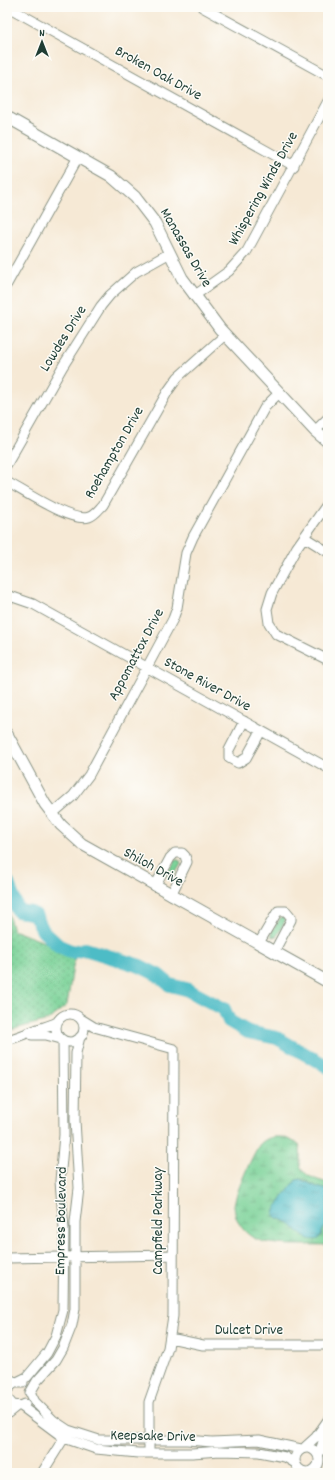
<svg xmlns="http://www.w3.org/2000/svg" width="335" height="1480" viewBox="0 0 335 1480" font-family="Dekko,sans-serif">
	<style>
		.green { fill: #78d196; stroke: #4c8765 }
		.wetland { fill: url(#wetland-marsh); stroke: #4c8765 }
		.park { fill: url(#park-dots); stroke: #4c8765 }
		.water { fill: url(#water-ripples); stroke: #367c7d }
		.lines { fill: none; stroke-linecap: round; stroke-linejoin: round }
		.river { stroke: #4ebcc6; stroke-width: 14 }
		.minor-casing { stroke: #8a9384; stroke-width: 11 }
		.tertiary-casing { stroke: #8a9384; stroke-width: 13 }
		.minor { stroke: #fff; stroke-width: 9 }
		.tertiary { stroke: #fff; stroke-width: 11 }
		.labels { text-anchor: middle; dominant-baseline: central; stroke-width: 3; stroke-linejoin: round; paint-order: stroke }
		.street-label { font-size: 15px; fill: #1f3d34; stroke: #fdfcf7 }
	</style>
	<defs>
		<pattern id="wetland-marsh" width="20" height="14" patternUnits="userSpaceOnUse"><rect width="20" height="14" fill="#78d196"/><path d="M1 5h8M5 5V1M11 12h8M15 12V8" fill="none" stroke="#62ab7b"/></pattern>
		<pattern id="park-dots" width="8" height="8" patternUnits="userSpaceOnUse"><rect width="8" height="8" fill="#78d196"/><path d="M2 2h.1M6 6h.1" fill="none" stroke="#62ab7b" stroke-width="1.8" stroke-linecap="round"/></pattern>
		<pattern id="water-ripples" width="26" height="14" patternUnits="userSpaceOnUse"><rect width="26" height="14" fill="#4ebcc6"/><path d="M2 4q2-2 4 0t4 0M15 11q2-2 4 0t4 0" fill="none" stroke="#409aa2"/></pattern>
	</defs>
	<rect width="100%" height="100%" fill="#fdfcf7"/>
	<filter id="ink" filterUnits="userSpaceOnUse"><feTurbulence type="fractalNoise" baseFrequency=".025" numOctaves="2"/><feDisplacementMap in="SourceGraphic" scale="8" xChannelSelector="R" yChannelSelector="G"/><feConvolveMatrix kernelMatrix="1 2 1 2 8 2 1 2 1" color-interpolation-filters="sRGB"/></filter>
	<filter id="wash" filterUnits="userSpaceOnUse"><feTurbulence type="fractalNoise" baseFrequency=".012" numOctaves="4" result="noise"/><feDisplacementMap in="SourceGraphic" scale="16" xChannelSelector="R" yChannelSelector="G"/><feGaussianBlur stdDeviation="0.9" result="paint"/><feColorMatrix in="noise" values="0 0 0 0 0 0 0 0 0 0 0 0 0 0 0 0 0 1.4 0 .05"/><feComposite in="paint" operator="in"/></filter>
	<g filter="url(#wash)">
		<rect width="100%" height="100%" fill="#f6e9d5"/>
		<path class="green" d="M175,860H179L181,864L172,879H168L167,875Z
			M281,917L284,918L285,921L277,936L272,937L271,933Z"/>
		<path class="wetland" d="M273,1137H283L299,1144C301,1150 300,1155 300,1161C299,1175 317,1180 328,1183V1190L317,1187L302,1179L296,1180L274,1212L276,1217L321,1236L324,1228L328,1227V1245C308,1244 269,1248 252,1237C241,1230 235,1219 234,1206C234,1196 253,1153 260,1144C264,1140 268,1138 273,1137Z"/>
		<path class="park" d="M7,911L13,930L75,954L67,1005L48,1020L7,1031Z"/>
		<path class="water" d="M300,1179L317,1187L328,1190V1227L324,1228L319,1239C304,1243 299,1230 289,1223C284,1220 278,1218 274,1216C273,1207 291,1188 296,1180Z"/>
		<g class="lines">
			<path class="river" d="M7,881L18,911L31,913L35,915L43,931L59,946L73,952L85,949L140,966L158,975L170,985L186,989L224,1009L229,1021L248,1032L277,1038L328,1067"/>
		</g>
	</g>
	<g filter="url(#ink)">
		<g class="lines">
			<g class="minor-casing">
				<path id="minor" d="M8,7L294,166
					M202,7L328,76
					M7,284L78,157
					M194,296L229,271L247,251L328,101
					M315,431L328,418
					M7,464L63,366L101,306L110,295L136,272L170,253
					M7,482C24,491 71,523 89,517C95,515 99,509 103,505L168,391L178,377L225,335
					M328,503L297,547L272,593L267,609L269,623L276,634L328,660
					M304,537L328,552
					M7,595L33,604L328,768
					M244,721L229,750V758L238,763L246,758L261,731
					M52,814L73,796L89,775L173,619L177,608L186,553L193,537L265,407L279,393
					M155,886L170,858L175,853H182L185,856L187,862L171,895
					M259,943L276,914L278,911H286L291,917V920L274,952
					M56 1028a14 14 0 1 1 28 0a14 14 0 1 1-28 0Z
					M81,1019L94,1027L174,1049L173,1316L168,1348L149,1402V1453
					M32,1035H46L61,1039
					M7,1040C18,1037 25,1034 35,1030C43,1027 50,1026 57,1022
					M7,1258L173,1255
					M170,1338L203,1345H328
					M7,1377L16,1383
					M17,1382L27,1377L47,1353L56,1336L63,1310L64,1229L60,1181L64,1135L63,1040
					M7,1390L14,1383H23
					M30,1393L37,1381L56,1360L63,1348L72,1325L75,1309V1222L79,1188L75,1120L76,1053L80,1037
					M31,1394L35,1402L53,1420L68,1430L99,1440H187L212,1442L259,1440L301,1449
					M7,1398L13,1405L21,1406L25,1404
					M21,1406L64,1438L96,1449L138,1453H192L220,1451L259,1452L285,1457L295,1463
					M7,1414L17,1406
					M305,1447L316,1437L328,1420
					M295 1460a12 12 0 1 1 24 0a12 12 0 1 1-24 0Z
					M319,1454L327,1429
					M42,1473L64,1438"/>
			</g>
			<g class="tertiary-casing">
				<path id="tertiary" d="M7,117L111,176L135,197L155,223L182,278L220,329L315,431L328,442
					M7,734L45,804L61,825L82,844L328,982"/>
			</g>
			<use href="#minor" class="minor"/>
			<use href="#tertiary" class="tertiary"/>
		</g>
	</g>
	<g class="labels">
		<g class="street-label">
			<text transform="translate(158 74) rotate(29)">Broken Oak Drive</text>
			<text transform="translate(264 189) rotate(-61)">Whispering Winds Drive</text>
			<text transform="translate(185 248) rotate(60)">Manassas Drive</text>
			<text transform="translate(64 339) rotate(-58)">Lowdes Drive</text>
			<text transform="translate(115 453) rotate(-60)">Roehampton Drive</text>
			<text transform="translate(137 655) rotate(-62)">Appomattox Drive</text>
			<text transform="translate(207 685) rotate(29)">Stone River Drive</text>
			<text transform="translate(153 868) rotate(29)">Shiloh Drive</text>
			<text transform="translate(62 1221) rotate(-89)">Empress Boulevard</text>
			<text transform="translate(159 1221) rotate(-90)">Campfield Parkway</text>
			<text x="249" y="1331">Dulcet Drive</text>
			<text transform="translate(153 1437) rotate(1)">Keepsake Drive</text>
		</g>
	</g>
	<rect width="335" height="1480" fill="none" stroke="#fdfcf7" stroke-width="24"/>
	<g transform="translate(42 42)" stroke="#fdfcf7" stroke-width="3" paint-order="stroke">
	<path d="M0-3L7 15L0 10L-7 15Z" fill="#1f3d34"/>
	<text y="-6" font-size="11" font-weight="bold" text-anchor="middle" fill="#1f3d34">N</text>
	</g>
</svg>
